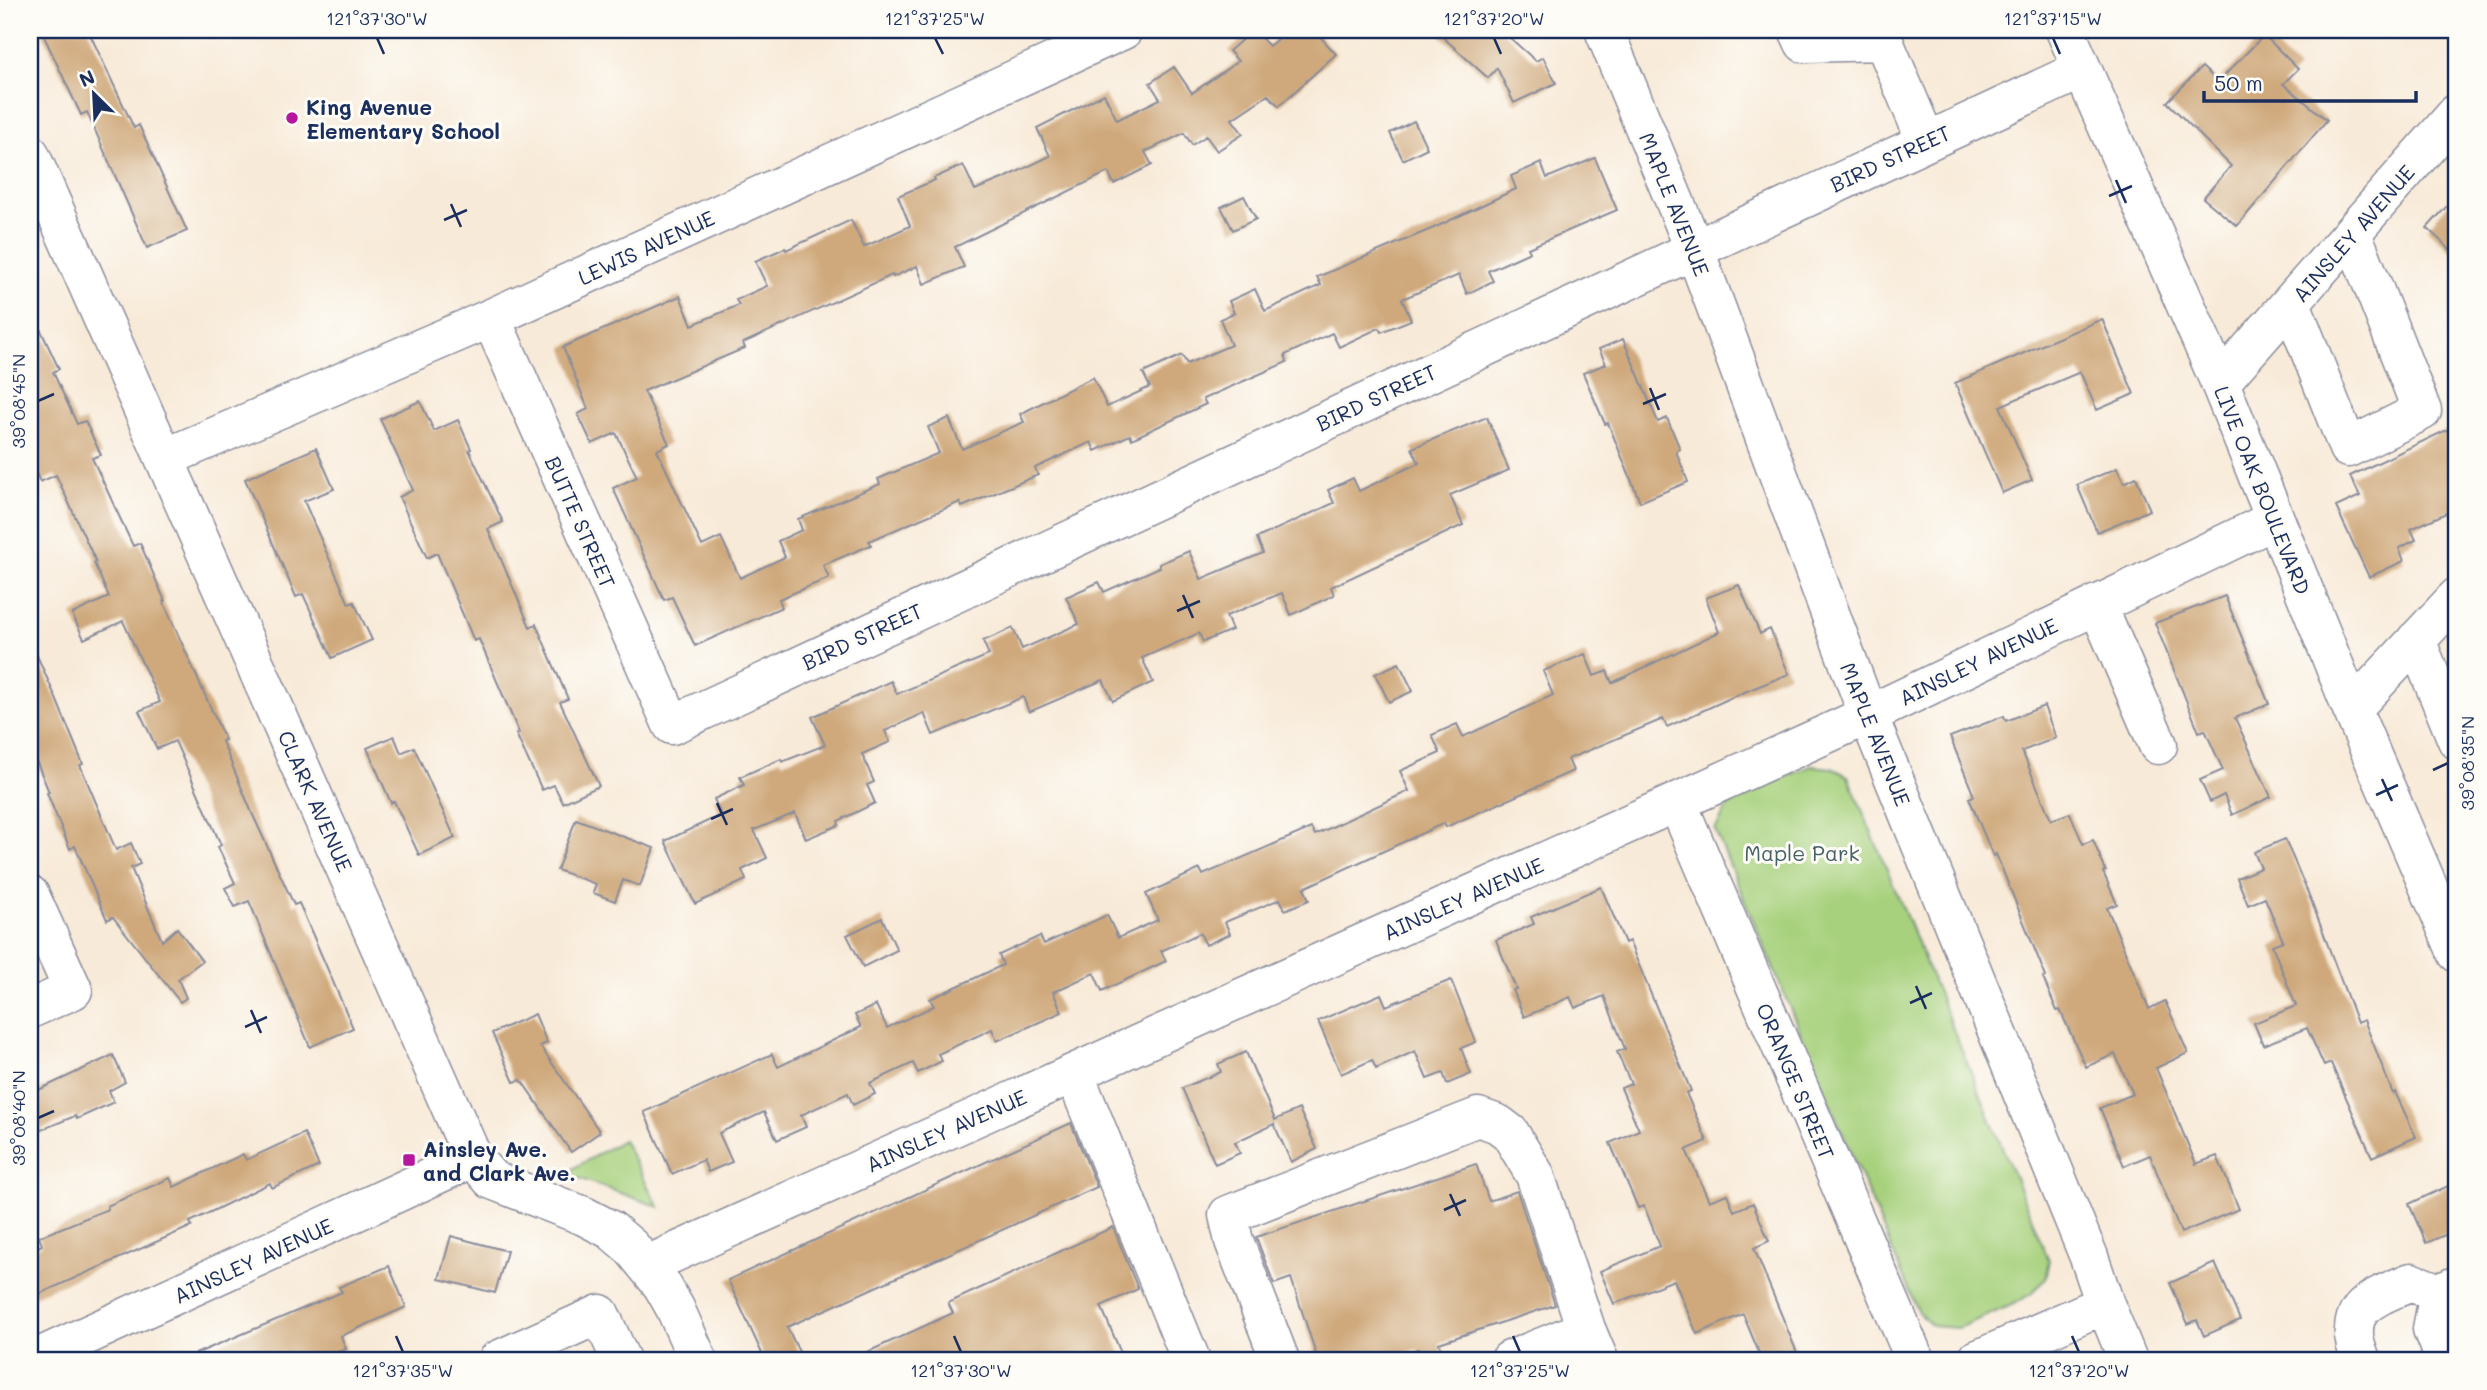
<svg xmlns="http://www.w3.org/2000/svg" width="2487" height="1390" viewBox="0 0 2487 1390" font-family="Mali,sans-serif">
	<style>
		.green { fill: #a7d17d; stroke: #61806e; stroke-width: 2 }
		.building { fill: #cfa97b }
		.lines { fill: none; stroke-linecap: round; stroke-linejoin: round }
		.minor-casing { stroke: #8a8c9b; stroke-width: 41 }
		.major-casing { stroke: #8a8c9b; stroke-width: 41 }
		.minor { stroke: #fff; stroke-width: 38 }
		.major { stroke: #fff; stroke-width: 38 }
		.ticks { fill: none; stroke: #1b2f5e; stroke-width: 2.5 }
		.poi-dot { fill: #b5179e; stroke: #fdfcf7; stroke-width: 2.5 }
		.labels { text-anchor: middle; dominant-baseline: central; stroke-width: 6; stroke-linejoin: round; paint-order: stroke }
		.poi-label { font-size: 21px; font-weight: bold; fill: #1b2f5e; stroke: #fdfcf7; text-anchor: start }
		.street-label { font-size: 21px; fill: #1b2f5e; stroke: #fdfcf7 }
		.park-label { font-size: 21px; fill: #456067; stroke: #fdfcf7 }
		.neatline { fill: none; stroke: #1b2f5e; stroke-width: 2.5 }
		.ticks-label { font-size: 18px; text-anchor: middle; fill: #1b2f5e }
	</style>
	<rect width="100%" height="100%" fill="#fdfcf7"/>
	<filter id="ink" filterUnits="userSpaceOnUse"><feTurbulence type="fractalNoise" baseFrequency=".0143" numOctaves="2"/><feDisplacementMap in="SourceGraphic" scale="14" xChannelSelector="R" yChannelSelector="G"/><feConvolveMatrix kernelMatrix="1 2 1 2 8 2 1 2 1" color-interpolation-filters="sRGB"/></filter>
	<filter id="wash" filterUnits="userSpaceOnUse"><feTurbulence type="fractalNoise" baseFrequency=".00686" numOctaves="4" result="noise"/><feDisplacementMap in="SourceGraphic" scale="28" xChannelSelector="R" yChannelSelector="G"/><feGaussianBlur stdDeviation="1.57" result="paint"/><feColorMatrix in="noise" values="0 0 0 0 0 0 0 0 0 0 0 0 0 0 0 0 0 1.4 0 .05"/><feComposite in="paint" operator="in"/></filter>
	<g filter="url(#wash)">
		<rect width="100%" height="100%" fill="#f8ead8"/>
		<path class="green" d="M1811,766L1832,768L1848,776L2049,1260L2045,1279L2032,1293L2016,1303L1958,1328L1932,1326L1918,1312L1715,830L1725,811L1735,799Z
			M623,1140L659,1207L570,1175L574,1168Z"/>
		<g id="blocks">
			<path class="building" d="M41,30H88L134,128L139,125L187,231L147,248L87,112L81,115Z
				M1253,30L1269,46L1288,30H1314L1336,54L1279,106L1268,95L1232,119L1243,134L1217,151L1206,136L1192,145L1184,133L1145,152L1152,165L1114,184L1108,172L955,247L964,267L924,284L917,266L893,277L892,275L743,343L745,348L644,391L669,444L657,450L702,546L721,537L740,578L785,557L778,541L802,530L798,519L880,484L878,479L939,453L928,427L949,418L962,449L1024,422L1020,414L1093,377L1107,407L1150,387L1143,373L1182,355L1187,364L1231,345L1220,319L1234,313L1229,301L1255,289L1265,311L1321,285L1317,277L1436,227L1516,189L1511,176L1541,163L1547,178L1595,158L1617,210L1528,248L1530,252L1488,271L1493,281L1467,294L1459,275L1402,299L1411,320L1381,332L1379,328L1339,347L1332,333L1285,355L1287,362L1203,399L1206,404L1132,439L1130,435L1095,451L1091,442L1035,468L1038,475L962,507L960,502L869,541L871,545L823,565L829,578L779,599L782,607L695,646L672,597L664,600L613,488L637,477L616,433L592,444L578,414L588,409L563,347L680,296L692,325L739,305L736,300L767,286L755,261L785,248L786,250L851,220L864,247L910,226L898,196L935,180L934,178L963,165L975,190L1007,177L1050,156L1037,128L1104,94L1117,120L1160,99L1150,83L1174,67L1192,93L1238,61L1229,51Z
				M1435,30H1501L1536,61L1543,57L1556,83L1514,103L1497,68L1488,78Z
				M2264,35L2298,69L2283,84L2327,120L2237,226L2203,198L2231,166L2167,102L2202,67L2218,82Z
				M1414,121L1427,148L1403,160L1390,133Z
				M2457,195V256L2427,228Z
				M1244,196L1256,219L1233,230L1221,207Z
				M30,307L59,369L53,372L77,424L85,421L101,455L92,458L133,546L140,543L165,601H163L225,740L222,741L252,813L294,905L299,903L353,1028L310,1047L249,901L235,907L225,888L235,883L218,847L221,845L175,741L157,749L139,711L160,702L123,621L84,639L72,614L109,597L94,563L96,562L56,475L40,482L30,459Z
				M2102,319L2134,394L2097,410L2080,372L2000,406L2032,480L2002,493L1955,383Z
				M1623,339L1658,422L1667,418L1680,449L1676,451L1688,482L1640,502L1608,423L1605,424L1583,373L1606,364L1599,349Z
				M420,401L434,431L458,420L471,449L469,450L503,522L488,529L530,627L536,624L568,699L560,702L599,786L563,803L554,785L542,790L516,734L519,733L479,639L474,641L437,553L427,558L399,497L413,490L380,419Z
				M1487,417L1509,470L1450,495L1463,525L1331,587L1334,595L1291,615L1282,593L1226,616L1232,630L1203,642L1199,633L1142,658L1153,682L1113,701L1103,680L1029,712L1023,697L933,735L924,713L885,731L890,742L862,754L874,782L867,785L875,803L838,821L839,825L806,839L795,813L754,830L767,858L742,870L746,880L695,904L665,841L721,815L714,799L744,785L740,777L781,759L782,762L825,745L812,717L891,681L897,694L989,655L983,641L1013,628L1022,649L1079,624L1066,597L1099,582L1104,592L1160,567L1159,564L1189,551L1201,579L1263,553L1257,538L1334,503L1328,490L1353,478L1359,491L1419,463L1412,448Z
				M2457,425V508L2411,529L2416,540L2399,548L2404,561L2369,577L2336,507L2360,496L2350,476Z
				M316,448L334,489L304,501L349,604L354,602L372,640L332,658L303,594L296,597L245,479Z
				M2117,468L2124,483L2136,477L2150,510L2097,532L2077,485Z
				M1739,585L1760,634L1770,629L1789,674L1737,695L1667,727L1663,719L1568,759L1573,771L1446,827L1444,823L1304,888L1309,900L1285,910L1280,899L1225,922L1230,934L1206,945L1200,933L1161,951L1166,961L1102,991L1094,973L1053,992L1062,1012L997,1041L992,1029L938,1054L942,1061L918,1073L913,1063L870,1083L875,1094L853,1105L848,1093L801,1115L806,1127L777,1140L764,1112L719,1133L732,1162L708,1172L703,1160L672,1174L644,1112L772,1054L778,1067L861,1027L855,1015L876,1005L887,1028L934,1006L930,999L1003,965L999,955L1040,936L1044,944L1107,915L1118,938L1158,920L1146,894L1200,869L1203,875L1311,828L1315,835L1409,791L1400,771L1440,753L1432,735L1457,724L1463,737L1553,695L1543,671L1585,654L1594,676L1607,671L1612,683L1719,632L1706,598Z
				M2225,596L2269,704L2235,718L2271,797L2232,815L2224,795L2210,802L2200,780L2223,770L2205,730L2199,732L2155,623Z
				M30,640L55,696L83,764L80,765L116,850L131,843L140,864L131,868L162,941L177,928L202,961L178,979L186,998L180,1002L113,917L107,920L75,846L70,849L47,793L49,792L30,746Z
				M1399,663L1413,691L1389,702L1375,674Z
				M2044,706L2056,738L2022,751L2051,820L2070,813L2083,844L2093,840L2106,871L2103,872L2117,904L2107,908L2149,1009L2165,1001L2188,1053L2156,1068L2196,1164L2217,1156L2239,1209L2181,1233L2150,1155L2124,1166L2100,1108L2133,1094L2115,1054L2086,1067L2060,1010L2057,1011L2043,978L2046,977L1996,854L1993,856L1969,798L1974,796L1950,737L2004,716L2006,721Z
				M394,736L401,753L414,747L455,838L419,855L394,801L391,803L367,748Z
				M576,819L654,848L640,886L623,880L615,901L593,893L596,884L557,870Z
				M2285,839L2311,900L2357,1023L2364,1020L2393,1094L2395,1092L2416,1137L2372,1157L2331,1063L2324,1066L2307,1028L2263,1045L2254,1023L2296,1006L2272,945L2283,941L2265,898L2248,905L2237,878L2261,868L2254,852Z
				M1601,887L1625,943L1629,941L1691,1091L1686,1093L1707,1141L1686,1150L1709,1201L1727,1194L1734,1211L1753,1203L1769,1241L1754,1248L1800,1360H1762L1743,1314L1697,1334L1674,1280L1614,1304L1600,1271L1660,1246L1644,1206L1638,1208L1610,1143L1639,1130L1621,1088L1631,1084L1617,1052L1625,1049L1604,996L1575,1008L1570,997L1524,1017L1513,990L1516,989L1496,940L1534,924L1531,917Z
				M882,918L897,950L863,967L847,935Z
				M1451,980L1476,1042L1461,1048L1471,1074L1447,1084L1443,1073L1427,1079L1415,1051L1376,1069L1372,1060L1341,1074L1318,1021L1381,994L1386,1006Z
				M535,1014L547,1043L540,1046L600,1132L571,1152L521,1080L514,1082L492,1033Z
				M1246,1052L1275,1120L1299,1109L1317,1149L1291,1162L1274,1124L1235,1142L1240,1153L1215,1164L1182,1088L1221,1072L1218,1064Z
				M113,1055L125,1082L109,1091L114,1102L77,1119L75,1116L41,1130L35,1114L30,1117V1094Z
				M1071,1123L1097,1187L787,1327L803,1360H765L728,1280Z
				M304,1133L319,1166L272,1188L270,1183L190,1222L192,1226L30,1298V1251L42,1245L39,1237L108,1209L107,1206L170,1178L174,1187L243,1154L246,1160Z
				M1476,1164L1489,1201L1517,1191L1555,1305L1439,1343L1445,1360H1421L1418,1349L1385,1360H1318L1291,1278L1274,1284L1256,1237Z
				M2448,1186L2457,1206V1230L2426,1243L2409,1204Z
				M1113,1227L1138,1289L1101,1306L1124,1360H850L953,1313L948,1303Z
				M451,1236L507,1251L495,1293L439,1279Z
				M2215,1263L2240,1320L2204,1336L2197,1320L2188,1324L2170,1283Z
				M389,1266L406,1307L341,1336L346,1349L318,1360H181L342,1292L339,1287Z"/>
		</g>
	</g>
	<g filter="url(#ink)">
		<use href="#blocks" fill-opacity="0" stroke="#8a8c9b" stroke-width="2"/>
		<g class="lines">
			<g class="minor-casing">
				<path id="minor" d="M1604,30L1694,248L1868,715L2089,1257L2105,1304L1976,1360
					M1798,30L1804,43L1884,41
					M1879,30L1926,141
					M30,154L473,1158L492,1180L584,1216L611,1230L631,1247L662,1285L675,1308L698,1360
					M2291,303L2348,448L2422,411L2352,233
					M491,318L672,725L2081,70
					M2220,383L2457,113
					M165,458L491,318L1123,30
					M2097,604L2158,745
					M2416,640L2457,740
					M2352,709L2457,597
					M1677,802L1915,1360
					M30,895L73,990L30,1009
					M1074,1073L1191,1360
					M647,1265L1677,802L1868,715L2274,520
					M2105,1304L2128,1360
					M33,1360L473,1158
					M498,1360L600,1314L621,1360
					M1280,1360L1234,1241L1228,1215L1478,1117L1498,1124L1510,1133L1535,1175L1586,1329
					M1510,1360L1586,1329L1599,1360
					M2361,1360C2339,1309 2370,1299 2411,1282L2439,1293
					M2444,1360L2432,1329L2439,1293L2457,1285"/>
			</g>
			<g class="major-casing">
				<path id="major" d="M2065,30L2220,383L2352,709L2457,953"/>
			</g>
			<use href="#minor" class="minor"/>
			<use href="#major" class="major"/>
		</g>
	</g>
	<path class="ticks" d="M377,38L384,54M935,38L943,54M1494,38L1501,54M2053,38L2060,54M2116,180L2126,203M2109,196L2132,186M451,204L461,227M444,220L467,210M1650,388L1659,410M38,401L54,394M1643,404L1666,394M1183,595L1193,618M1177,611L1200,601M2433,770L2448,763M2382,779L2392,801M2376,795L2398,785M717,803L727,825M711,819L733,809M1916,986L1926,1009M1910,1003L1932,993M251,1010L261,1033M245,1027L267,1017M38,1118L54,1111M1450,1194L1460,1216M1444,1210L1466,1200M396,1336L403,1352M954,1336L961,1352M1513,1336L1520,1352M2072,1336L2079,1352"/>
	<g class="poi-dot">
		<circle cx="292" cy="118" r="7"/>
		<rect x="402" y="1153" width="14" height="14" rx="3.5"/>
	</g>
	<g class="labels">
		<g class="poi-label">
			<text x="306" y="106">King Avenue<tspan x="306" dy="24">Elementary School</tspan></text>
			<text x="423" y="1148">Ainsley Ave.<tspan x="423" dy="24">and Clark Ave.</tspan></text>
		</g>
		<g class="street-label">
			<text transform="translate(1890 158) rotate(-25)">BIRD STREET</text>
			<text transform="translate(1675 204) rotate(68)">MAPLE AVENUE</text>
			<text transform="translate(2353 233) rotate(-49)">AINSLEY AVENUE</text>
			<text transform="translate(646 247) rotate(-25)">LEWIS AVENUE</text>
			<text transform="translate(1376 397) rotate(-25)">BIRD STREET</text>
			<text transform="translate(2263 490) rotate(68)">LIVE OAK BOULEVARD</text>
			<text transform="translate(581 522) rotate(66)">BUTTE STREET</text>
			<text transform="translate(862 636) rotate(-25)">BIRD STREET</text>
			<text transform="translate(1978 661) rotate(-26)">AINSLEY AVENUE</text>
			<text transform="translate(1876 734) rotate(68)">MAPLE AVENUE</text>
			<text transform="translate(316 801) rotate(66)">CLARK AVENUE</text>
			<text transform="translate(1463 898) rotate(-24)">AINSLEY AVENUE</text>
			<text transform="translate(1796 1081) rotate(67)">ORANGE STREET</text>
			<text transform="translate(946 1130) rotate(-24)">AINSLEY AVENUE</text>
			<text transform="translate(253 1260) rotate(-25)">AINSLEY AVENUE</text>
		</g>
		<g class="park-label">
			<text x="1802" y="852">Maple Park</text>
		</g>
	</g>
	<rect width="2487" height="1390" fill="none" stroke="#fdfcf7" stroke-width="77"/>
	<g transform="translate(94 94) rotate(336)" stroke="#fdfcf7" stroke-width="5" paint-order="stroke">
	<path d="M0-5L12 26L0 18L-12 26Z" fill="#1b2f5e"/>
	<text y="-10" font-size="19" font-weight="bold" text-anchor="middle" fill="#1b2f5e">N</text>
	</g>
	<path d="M2204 91v10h212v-10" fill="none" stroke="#1b2f5e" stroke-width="3.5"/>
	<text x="2214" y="91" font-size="21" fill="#1b2f5e" stroke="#fdfcf7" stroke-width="5" paint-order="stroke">50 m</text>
	<rect x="38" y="38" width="2410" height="1314" class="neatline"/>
	<g class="ticks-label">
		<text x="377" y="25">121°37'30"W</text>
		<text x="935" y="25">121°37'25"W</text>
		<text x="1494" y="25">121°37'20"W</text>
		<text x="2053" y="25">121°37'15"W</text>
		<text transform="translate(19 401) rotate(-90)" y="6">39°08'45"N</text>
		<text transform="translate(2468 763) rotate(-90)" y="6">39°08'35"N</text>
		<text transform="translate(19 1118) rotate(-90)" y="6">39°08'40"N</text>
		<text x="403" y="1377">121°37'35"W</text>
		<text x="961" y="1377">121°37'30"W</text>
		<text x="1520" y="1377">121°37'25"W</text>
		<text x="2079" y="1377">121°37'20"W</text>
	</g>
</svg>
